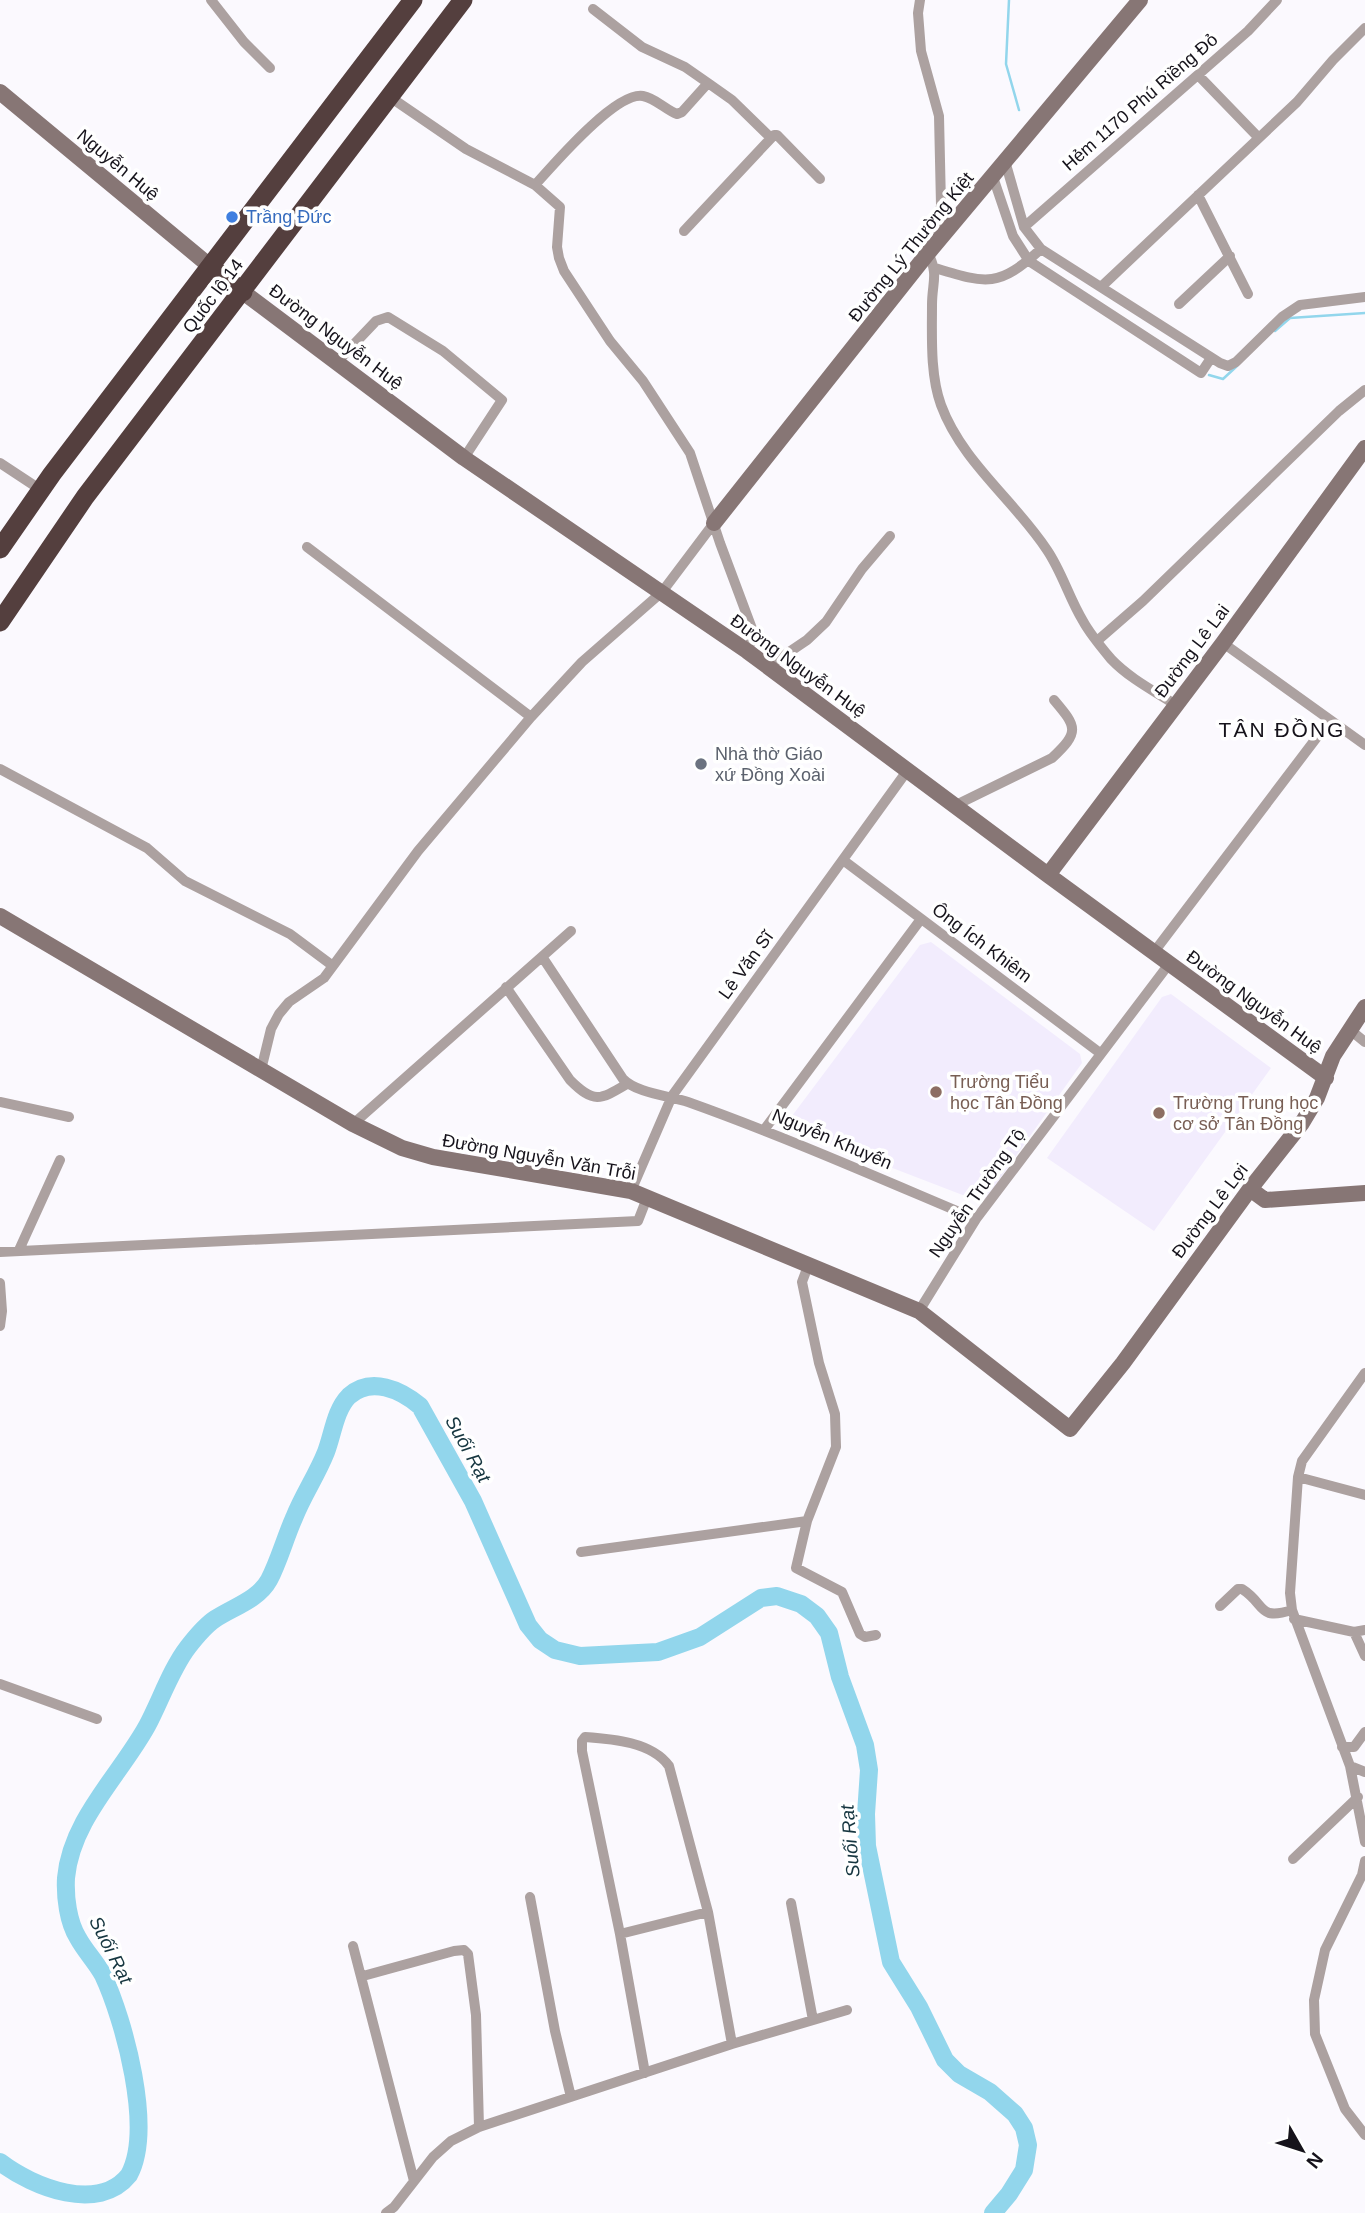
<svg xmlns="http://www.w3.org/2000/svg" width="1365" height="2213" viewBox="0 0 1365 2213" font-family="Helvetica,sans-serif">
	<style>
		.built { fill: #f2ecfd }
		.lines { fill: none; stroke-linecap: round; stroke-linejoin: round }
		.stream { stroke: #92d6ec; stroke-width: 2.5 }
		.river { stroke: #92d6ec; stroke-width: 18 }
		.street { stroke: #aca1a0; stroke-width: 10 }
		.secondary { stroke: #877675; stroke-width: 16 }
		.highway { stroke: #543f3e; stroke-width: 19 }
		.shop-dot { fill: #3f7fe0; stroke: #fff; stroke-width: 2.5 }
		.worship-dot { fill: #6b7280; stroke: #fff; stroke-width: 2.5 }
		.education-dot { fill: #8d6e63; stroke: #fff; stroke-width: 2.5 }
		.labels { text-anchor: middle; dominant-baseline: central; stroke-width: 7; stroke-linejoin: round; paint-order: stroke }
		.street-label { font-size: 18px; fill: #16131b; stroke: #fff }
		.shop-label { font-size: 18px; fill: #366cbe; stroke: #fff; text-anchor: start }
		.worship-label { font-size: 18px; fill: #5b616d; stroke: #fff; text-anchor: start }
		.education-label { font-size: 18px; fill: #785e54; stroke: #fff; text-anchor: start }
		.water-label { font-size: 19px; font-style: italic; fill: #163640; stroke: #fff }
		.quarter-label { font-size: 21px; letter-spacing: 2px; fill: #16131b; stroke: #fff }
	</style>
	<rect width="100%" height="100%" fill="#fbf9fe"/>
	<path class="built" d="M931,942L1080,1054L1082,1063L986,1198L973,1199L791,1129L789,1120L920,945Z
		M1171,994L1271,1068L1154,1231L1047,1158L1162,997Z"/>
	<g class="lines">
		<path class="stream" d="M1009,0L1006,64L1019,110
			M1275,331L1290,318L1365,313
			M1209,375L1223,379L1237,366"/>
		<path class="river" d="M0,2162C34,2188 99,2213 129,2175C154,2129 124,2020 103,1975C96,1962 85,1951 78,1938C68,1922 65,1897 66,1878C71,1820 120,1775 147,1726C160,1702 171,1669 188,1647C195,1638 206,1625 215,1619C233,1607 258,1600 269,1580C279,1561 285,1538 294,1518C303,1495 317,1475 326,1452C333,1434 335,1410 349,1396C371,1376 401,1390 420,1406L473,1501L528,1625L540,1640L555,1650L580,1656L658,1652L700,1637L761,1598L777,1596L801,1604L817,1616L829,1633L840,1677L865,1745L869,1770L866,1814L867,1846L891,1962L919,2007L945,2060L959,2074L990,2092L1015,2114L1024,2128L1028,2145L1024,2170L1009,2194L993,2213"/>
		<path class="street" d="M211,0L244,42L270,68
			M920,0L918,13L921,51L939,116L941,205L938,239
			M593,9L642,47L685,67L708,83
			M1198,75L1258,137
			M390,97L466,149L535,185
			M1005,161L1024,227L1041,249L1220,363L1228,366L1236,362L1282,317L1300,305L1365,297
			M993,177L1013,236L1029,261L1201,373L1211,358
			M1198,195L1248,294
			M1024,227L1248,31L1277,0
			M684,231L774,135H777L820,179
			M928,253C939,275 932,282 932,305C932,336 930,375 941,405C962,462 1014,500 1047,550C1062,572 1069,598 1083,621C1090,634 1101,647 1111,659C1129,678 1154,691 1176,705
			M935,268C987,284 998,288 1041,249
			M1101,287L1297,102L1333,60L1365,28
			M1179,304L1230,256
			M338,361L376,321L388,317L443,351L502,400L464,458
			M0,463L41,490
			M307,547L531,717
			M1097,641L1143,601L1339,411L1365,390
			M1223,643L1365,745
			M747,651L754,634L720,543L690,453L643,381L610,341L564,271L559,258L557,247L560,207L535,185C553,165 616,91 643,96C655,98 666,110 677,114L682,112L708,83L732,100L770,137
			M767,667L807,640L826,622L862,569L890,536
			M0,769L147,848L185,881L290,934L333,966
			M956,805L1052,758C1080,732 1077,727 1054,700
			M843,860L1100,1053
			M1154,952L1330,720
			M543,958L623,1079C636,1093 670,1096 688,1102C786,1137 881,1179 976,1219
			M506,987L570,1080C594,1104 600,1100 627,1084
			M1349,1029L1365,1042
			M261,1070L271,1029L279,1014L289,1002L324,978L418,851L531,717L582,662L662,592L714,523
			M0,1102L69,1117
			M353,1124L571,931
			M764,1130L921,919
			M631,1191L672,1096L907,771
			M19,1250L60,1160
			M0,1252L638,1221L647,1198
			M808,1266L802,1282L819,1363L835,1414L836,1447L807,1521L796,1568L842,1592L860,1634L865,1637L876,1635
			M0,1283L2,1311L0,1326
			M919,1311L976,1219L1169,964
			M1365,1373L1302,1461L1298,1477L1290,1593L1292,1610L1350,1766L1365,1842
			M1298,1477L1365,1495
			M581,1552L807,1521
			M1220,1606L1238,1589H1242C1266,1604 1257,1621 1292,1610
			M1294,1619L1354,1632L1365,1630
			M1354,1632L1365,1656
			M0,1684L97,1719
			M1342,1747H1354L1365,1732
			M1350,1766L1365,1772
			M1293,1859L1358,1797
			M1365,1861L1362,1875L1325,1950L1314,2000L1315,2034L1345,2109L1365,2135
			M530,1897L555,2031L571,2097
			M791,1903L813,2020
			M620,1934L708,1912
			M353,1946L414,2181
			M363,1976L454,1951L464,1950L468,1954L476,2015L479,2127
			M645,2073L620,1934L582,1751V1741L585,1737C613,1739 652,1742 669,1766L708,1912L732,2044
			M386,2213L394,2207L433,2157L451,2141L479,2127L732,2044L847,2010"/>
		<path class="secondary" d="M0,92L211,267
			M243,292L464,458L747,651L1048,875L1326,1078
			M714,523L928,253L1140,0
			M1048,875L1223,643L1365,448
			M0,916L353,1124L402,1148L433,1157L631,1191L919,1311L1070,1429L1123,1363L1250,1189L1302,1123L1317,1098L1333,1056L1365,1007
			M1250,1189L1265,1200L1365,1193"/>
		<path class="highway" d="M211,267L243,292
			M0,549L52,474L413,0
			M0,622L85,497L463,0"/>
	</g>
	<circle class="shop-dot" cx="232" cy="217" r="7"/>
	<circle class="worship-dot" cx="701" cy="764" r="7"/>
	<g class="education-dot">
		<circle cx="936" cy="1092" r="7"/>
		<circle cx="1159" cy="1113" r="7"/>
	</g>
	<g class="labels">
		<g class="street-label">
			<text transform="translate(1140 102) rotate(-41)">Hẻm 1170 Phú Riềng Đỏ</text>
			<text transform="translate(118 165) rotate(40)">Nguyễn Huệ</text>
			<text transform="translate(911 247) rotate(-51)">Đường Lý Thường Kiệt</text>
			<text transform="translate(213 296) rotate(-53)">Quốc lộ 14</text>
			<text transform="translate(336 337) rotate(37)">Đường Nguyễn Huệ</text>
			<text transform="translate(1192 651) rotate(-53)">Đường Lê Lai</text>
			<text transform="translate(798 666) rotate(36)">Đường Nguyễn Huệ</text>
			<text transform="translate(982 943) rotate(37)">Ông Ích Khiêm</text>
			<text transform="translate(746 965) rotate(-54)">Lê Văn Sĩ</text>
			<text transform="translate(1254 1002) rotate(36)">Đường Nguyễn Huệ</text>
			<text transform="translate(832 1139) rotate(23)">Nguyễn Khuyến</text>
			<text transform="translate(539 1157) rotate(10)">Đường Nguyễn Văn Trỗi</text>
			<text transform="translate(977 1193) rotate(-55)">Nguyễn Trường Tộ</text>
			<text transform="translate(1210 1211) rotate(-53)">Đường Lê Lợi</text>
		</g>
		<g class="shop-label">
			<text x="246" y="217">Trầng Đức</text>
		</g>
		<g class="worship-label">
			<text x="715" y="754">Nhà thờ Giáo<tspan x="715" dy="21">xứ Đồng Xoài</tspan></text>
		</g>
		<g class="education-label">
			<text x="950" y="1082">Trường Tiểu<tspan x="950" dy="21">học Tân Đồng</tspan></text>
			<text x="1173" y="1103">Trường Trung học<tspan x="1173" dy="21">cơ sở Tân Đồng</tspan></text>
		</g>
		<g class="water-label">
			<text transform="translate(468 1449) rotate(61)">Suối Rạt</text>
			<text transform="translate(850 1841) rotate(-95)">Suối Rạt</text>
			<text transform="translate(111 1950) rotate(63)">Suối Rạt</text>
		</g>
		<g class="quarter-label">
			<text x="1282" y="729">TÂN ĐỒNG</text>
		</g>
	</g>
	<g transform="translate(1302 2150) rotate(129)" stroke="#ffffff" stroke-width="5" paint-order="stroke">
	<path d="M0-5L12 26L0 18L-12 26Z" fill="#16131b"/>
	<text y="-10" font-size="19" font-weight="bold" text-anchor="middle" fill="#16131b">N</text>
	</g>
</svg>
